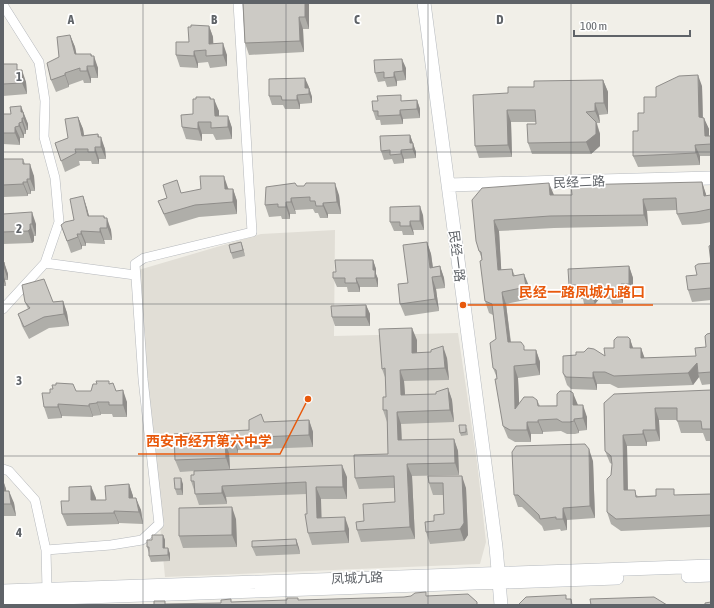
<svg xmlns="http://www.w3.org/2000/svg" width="714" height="608" viewBox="0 0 714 608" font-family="'Asap Condensed','Noto Sans SC',sans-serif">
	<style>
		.education { fill: #e1ded6 }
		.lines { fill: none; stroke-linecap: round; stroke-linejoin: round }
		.street-casing { stroke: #b5b8bc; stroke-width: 10 }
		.secondary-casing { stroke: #b6babf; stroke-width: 14 }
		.street { stroke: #fff; stroke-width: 9 }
		.secondary { stroke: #fff; stroke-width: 13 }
		.wall { fill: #afaea9 }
		.shaded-wall { fill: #8f8d8a }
		.building { fill: #cccac5; stroke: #8f8d8a }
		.grid { fill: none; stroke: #5f6368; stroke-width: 1; stroke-opacity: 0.55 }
		.labels { text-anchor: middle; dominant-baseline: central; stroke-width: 3.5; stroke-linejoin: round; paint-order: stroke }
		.street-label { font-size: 13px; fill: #5f6368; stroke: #fff }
		.grid-label { font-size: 13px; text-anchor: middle; font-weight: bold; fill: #5f6368; stroke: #fff; stroke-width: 3.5; stroke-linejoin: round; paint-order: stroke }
		.leader { fill: none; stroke: #e8590c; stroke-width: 1.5 }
		.callout-dot { fill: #e8590c; stroke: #fff; stroke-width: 1.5 }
		.callout-label { font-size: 14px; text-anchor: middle; font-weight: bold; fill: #e8590c; stroke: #fff; stroke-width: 3.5; stroke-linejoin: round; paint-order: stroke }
	</style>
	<rect width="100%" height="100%" fill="#f1efe8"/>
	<path class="education" d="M335,230L334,336L458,333L477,462L486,542L480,564L165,577L135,271L261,234Z"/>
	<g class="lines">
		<g class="street-casing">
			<path id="street" d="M3,5L39,62L45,101L44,137L55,178L59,222L45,263L3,309
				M45,263L135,275
				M3,469L9,471L35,500L46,550
				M47,589L46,550L111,545L142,540L159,524L143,379L135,264L144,258L252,232L238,3"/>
		</g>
		<g class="secondary-casing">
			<path id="secondary" d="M424,3L496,547L501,605
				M448,185L711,178
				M688,576L711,575
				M3,591L711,566
				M3,600L617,578"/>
		</g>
		<use href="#street" class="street"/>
		<use href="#secondary" class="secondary"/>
	</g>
	<path class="wall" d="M243,3H309V29H303L304,52L249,55L245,43Z
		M209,26L213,37V44L227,55V66L210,68L208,62L198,63V68L180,67L176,55L189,42Z
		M70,35L75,47L76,54H91L98,68V78H91V83H84L83,80L69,85V87L56,92L51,80L59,57Z
		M3,64L19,70L26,82L27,94L3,96Z
		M406,68V80L397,81V86L387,87L385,81L378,82L375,73Z
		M603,80L608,92V114L599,115L600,123H597L600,134V146L591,154H532L528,143L536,124V122H511L512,157L479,158L475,146L508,93L534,87Z
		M702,86L703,118L709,129V136H711V156H700V165L638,167L633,156L638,131L644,113L656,97Z
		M309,87L312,97V103L300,104V109H285L283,105H272L269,96Z
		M211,99L219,111V116H228L232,128V139L216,140L213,134H202V141L186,139L182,127L193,114Z
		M417,100L420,109V118L403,119V124L381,125L380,120H376L373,111L403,101Z
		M23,112L28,124V130H26V134H24V138H20V145L3,144V114H11Z
		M78,117L83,129L84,135L98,134L105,149L106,159H99V164H92L91,161H79L80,165L65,172L55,143L68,138Z
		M410,135L416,152V158L404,159V163L394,164L392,159L384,160L381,151Z
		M3,159H23L25,164L34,176L35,191H31V194H28V196L3,197Z
		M702,182L706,196L711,195V222L700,224L682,225L677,214V210L647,211L648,226L554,228L499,231L501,270L512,269L515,276L529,286L530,299L506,304L511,342L525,350H536L540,362V375L518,378L519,404L537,400L540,406L578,405L587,417V430L579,431V433L575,434H567L561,431L543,432V434H531V442H515L508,438L503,426L497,378L493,368L496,339L493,315L489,313L485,301L482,259L479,251L472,200L572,195Z
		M297,186L339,195L341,214H328V218H320L318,213H315L313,209L295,210L296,214H290V219H282L281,216L269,217L265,205Z
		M228,188L229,189H233L237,201V214L199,217L169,226L163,213L158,201L182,193Z
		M83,196L89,216L105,218L111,230L112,240H104L105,244L86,243V246H82V249L71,253L61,225L74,220Z
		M3,214L36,224V236H34V241L32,243L3,244Z
		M423,215L424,230H413L414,235H403L402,231H394L390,222Z
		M241,242L243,248L245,256L233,259L231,253Z
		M427,242L431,254L433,267L440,266L444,278L445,288L436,289L439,311L405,316L400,304L408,283Z
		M711,245V300L692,302L688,290L697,275L711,263Z
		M373,260L376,269V274L378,279V287H360V292H348L347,287H337L333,278L336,272Z
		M3,262H4L8,274V280H5L6,286H3Z
		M629,266L633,278V295L626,296V298H623V303L612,304L610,299H599L595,304H584L583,299H581L580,297H573L569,285Z
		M63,301L67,313L69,326L49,328L29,339L22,326L18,314L28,309L25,302H53Z
		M366,305L370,314V326H335L332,317Z
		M711,333V384L702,385L699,377L693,385L618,388L610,384H597V390L571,389L567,385L563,373L605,356L614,348L630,339L633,348H641L644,358L696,356L706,347Z
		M417,340V353L447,358L449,380L404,381L405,395L436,394L448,388L452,400L454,422L401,424L402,440L454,439L458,451L459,475L412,476L415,539L361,542L357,530L364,521L395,502L394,488L359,489L355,478L388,454L387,422L383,410L386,397V380L382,369Z
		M110,384L116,391L127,402V417H113L112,414H101V415L93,416V417L62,416V418L48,419L44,407L76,391H91Z
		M711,390V441H706L703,433H681L677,420H659L660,441L647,442V446H627L628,490L638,496L676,495L711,494V527L621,531L611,524L607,512L611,475L612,464L610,463L605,451L604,403Z
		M309,420L313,432V447L238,450V453H229L230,469L347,477V499H321V518L349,529V543L312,545L308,533L307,494L226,497L227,504L199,505L191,481L194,475V471L180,472L175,460L249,430L264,422Z
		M467,428L468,435L461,436L460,433Z
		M593,461L595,518L567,520V530L561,531L560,529L544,531L542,526L522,507H518L514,495Z
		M428,476L466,488L468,535L464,541L430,544L426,532L434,521L444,514L443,495H433L429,483Z
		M3,480L6,489V491L14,503L16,516H3Z
		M129,484L133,496V498L141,510L143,524L119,523V524L67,526L62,514L69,501L96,498V500H106Z
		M183,484V495H177L175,489Z
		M236,519L237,547L183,548L179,536Z
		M163,535L165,540V548H168L170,554V561L151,562L149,556V553L147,547L152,540Z
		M296,539L299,548L300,554L256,556L252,547Z"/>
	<path class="shaded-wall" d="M305,3H309V29L305,17Z
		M299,17L303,29L304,52L300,41Z
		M209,26L213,37L214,56L209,44Z
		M70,35L75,47L79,66L75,54Z
		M223,43L227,55V66L223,55Z
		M194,51L198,63V68L194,56Z
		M91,54L94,62V56L98,68V78L94,66Z
		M402,59L406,68V80L403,71Z
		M87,66L91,78V83L87,71Z
		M22,70L26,82L27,94L22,83Z
		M394,72L397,81V86L394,77Z
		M65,73L69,85V87L65,75Z
		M698,75L702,86L703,129L699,117Z
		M305,78L309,87V94L305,88Z
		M603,80L608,92V114L604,103Z
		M309,88L312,97V103L309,94Z
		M297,95L300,104V109L297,100Z
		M210,97L214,108V99L219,111V128L215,116L210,99Z
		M417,100L420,109V118L417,109Z
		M595,103L599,115L600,123L595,111Z
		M21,106L28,124V130L21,112Z
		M400,110L403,119V124L400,115Z
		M507,110L511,122L512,157L508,145Z
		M228,116L232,128V139L228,127Z
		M78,117L83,129L86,148L82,136Z
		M22,118L26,130V134L22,122Z
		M704,118L709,129V144L705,136Z
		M198,122L202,134V141L198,129Z
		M596,122L600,134V146L591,154L586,142Z
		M19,123L24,134V138L19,126Z
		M15,127L20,138V145L15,133Z
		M98,134L101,142V137L105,149L106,159L101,147Z
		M410,135L416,152V158L410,143Z
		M695,145L700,156V165L696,153Z
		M95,147L99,159V164L95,152Z
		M401,150L404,159V163L401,154Z
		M30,164L34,176L35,191L30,179Z
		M224,176L228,188L229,201L225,189Z
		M27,179L31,191V194L27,182Z
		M23,182L28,194V196L23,184Z
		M702,182L706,194L708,208L704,196Z
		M335,183L339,195L341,214L337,202Z
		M549,183L554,195H550Z
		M233,189L237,201V214L233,202Z
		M83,196L87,208L92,228L88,216Z
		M291,198L295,210L296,214L291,202Z
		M643,199L647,211L648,226L644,215Z
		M286,202L290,214V219L286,207Z
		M323,203L328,214V218L323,206Z
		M420,206L423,215L424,230L420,221Z
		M32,212L36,224V236L32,224Z
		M104,216L107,224V218L111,230L112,240L104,218Z
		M494,220L499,231L502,282L498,270Z
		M410,221L413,230L414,235L410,226Z
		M30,224L34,236V241L32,243L28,231Z
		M100,228L104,240L105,244L100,232Z
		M81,231L86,243V246L81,234Z
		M77,234L82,246V249Z
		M241,242L243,248L245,256L243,250Z
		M427,242L431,254L434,277L430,268Z
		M373,260L376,269V274L378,279V287L373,270Z
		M4,262L8,274V280L4,268Z
		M440,266L444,278L445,288L441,276Z
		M629,266L633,278V295L629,284Z
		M3,274L5,280L6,286L3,279Z
		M524,274L529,286L530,299L526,287Z
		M432,277L436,289L439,311L435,299Z
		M356,278L360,287V292L357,283Z
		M594,287L599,299L595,304L590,292Z
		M619,287L623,298V303L618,292Z
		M502,292L506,304L512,354L508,342Z
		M63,301L67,313L69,326L64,314Z
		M366,305L370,314V326L366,317Z
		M412,328L417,340V365L412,353Z
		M630,339L634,351L630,348Z
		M443,346L447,358L449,380L445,368Z
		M641,348L645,359L641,358Z
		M536,350L540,362V375L536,364Z
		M697,363L698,373L699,377L693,385L688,373Z
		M514,366L518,378L520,421L515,409Z
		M400,370L404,381L406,407L401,395Z
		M593,372L597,384V390L593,378Z
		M448,388L452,400L454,422L450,410Z
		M123,390L127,402V417L123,405Z
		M573,393L578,405H573Z
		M97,402L101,414V415L97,403Z
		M58,404L62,416V418L58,407Z
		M89,404L93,416V417L89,406Z
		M583,405L587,417V430L583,418Z
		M655,408L659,420L660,441L656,430Z
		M397,412L401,424L402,452L398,440Z
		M574,419L579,431V433L574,421Z
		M309,420L313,432V447L309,435Z
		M538,420L543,432V434L538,422Z
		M527,422L531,434V442L527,430Z
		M643,430L647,442V446L643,434Z
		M623,435L627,446L628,502L624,490Z
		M234,438L238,450V453L234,441Z
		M454,439L458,451L459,475L455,463Z
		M225,442L229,453L230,470L226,458Z
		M589,449L593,461L595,518L590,506Z
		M407,464L412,476L415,539L410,527Z
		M342,465L347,477V499L343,487Z
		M462,476L466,488L468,535L464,541L460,529Z
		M181,478L183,484V495L181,489Z
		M3,480L6,489L7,503L3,493Z
		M129,484L133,496V510L129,498Z
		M91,486L96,498V512L91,500Z
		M222,486L226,497L227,504L222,493Z
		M316,487L321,499L322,530L317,518Z
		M9,491L14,503L16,516L11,504Z
		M136,498L141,510L143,524L139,512Z
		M232,507L236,519L237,547L232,535Z
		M563,508L567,520V530L563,519Z
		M114,511L119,523V524L114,513Z
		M345,517L349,529V543L345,531Z
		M163,535L165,540V554L163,548Z
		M296,539L299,548L300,554L297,545Z
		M168,548L170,554V561L168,555Z"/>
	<path class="building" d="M243,3H305V17H299L300,41L245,43Z
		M191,25L209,26V44L223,43V55L206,56V50L194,51V56L176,55V42H189L188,27H191Z
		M70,35L75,54H91V56H94V66H87V71H80V68L65,73V75L51,80L47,63L59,57L57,37Z
		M402,59L403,71L394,72V77L384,78V72L375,73L374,60Z
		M3,64H17V70H22V83L3,84Z
		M698,75L699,117L704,118L705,136H711V144L695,145L696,153L633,156V131H638V113H644V97H656V87L679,76Z
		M305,78V88H309V94L297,95V100H282L281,96H269V79Z
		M603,80L604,103H595V111L586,112L596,122V134L586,142L528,143L527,124H536L535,110H507L508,145L475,146L473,95L508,93V87H534V81Z
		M401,95V101L417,100V109L400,110V115L378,116V111H373L372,101H378L377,96Z
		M196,97H210V99H214L215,116H228V127L211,128V122H198V129L182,127L181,115L193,114V99H196Z
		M21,106V112H23L24,118H22V122L19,123V126L15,127V133H3V114H11L10,107Z
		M78,117L82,136L98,134V137H101V147H95V152H88V149H75L76,153L61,161L55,143L68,138L65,119Z
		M410,135V143H413V149L401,150V154L390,155V150L381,151L380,136Z
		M3,159H23V164H30V179H27V182H23V184L3,185Z
		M200,176H224L225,189H233V202L195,205L164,214L158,201L167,198L163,185L177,180L181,193L201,189Z
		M702,182L704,196L711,195V209L696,212L677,214L676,198L643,199L644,215L550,216L494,220L498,270L512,269L513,276L524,274L526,287L502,292L508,342H521L524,346V350H536V364L514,366L515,409L524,397H533L537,400L538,406H557V394L560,391H570L573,393V405H583V418L574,419V421L570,422H562L557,419L538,420V422H527V430H510L503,426L495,379H497L496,370L493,368L490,343L496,339L492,304L485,301L480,261L482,260L481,252L479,251L476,241L472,200L482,188L549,183L550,195H572L571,185Z
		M295,183L297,186H304L306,183H335L337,202L323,203V206H316L315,201H310V197L291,198V202H286V207H278V204L265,205L266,187Z
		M83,196L88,216H104V218H107V228H100V232L81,231V234H77L78,237L67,241L61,225L65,222L74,220L70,199Z
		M420,206V221H410V226H400V222H390V207Z
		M32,212V224H30V229L28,231L3,232V214Z
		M241,242L243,250L231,253L229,245Z
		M427,242L430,268L440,266L441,276L432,277L435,299L400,304L398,284L408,283L403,245Z
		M711,245V288L688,290L686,276L697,275L695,266L698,264L711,263L709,246Z
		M335,260H373V270H375V278H356L357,283H345V278H333V272H336Z
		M3,262H4V268H3Z
		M629,266V284H621L622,286L619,287L618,292H607V287H594L590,292H580V287H577V285H569L568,269Z
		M44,279L53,302L63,301L64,314L44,317L24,327L18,314L30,308L25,302L22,285Z
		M366,305V317H332L331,306Z
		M412,328V353L431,352V350L443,346L445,368L400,370L401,395L436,394V392L448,388L450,410L397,412L398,440L454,439L455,463L407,464L410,527L357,530L356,522L364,521L363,504L395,502L394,476L355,478L354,455L388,454L387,410H383V397H386L385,368L382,369L379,329Z
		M711,333V372L698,373L697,363L688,373L614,376L605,372H593V378L566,377L563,373V356L576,355V352H584L588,348L594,349L605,356L604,348H614V340L617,337H628L630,339V348H641V358L696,356L695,348L706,347L705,336L707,334Z
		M96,381H109V384L113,383L116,391L123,390V405H109V402H97V403L89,404V406L58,404V407H44L42,393H50V389H53L52,385H56V383L73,384L76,391H91L93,384H97Z
		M711,390V429H702L701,421H677V408H655L656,430H643V434L623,435L624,490H635L636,497L656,496V489H674V495L711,494V515L616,519L607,512V479L611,475L612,464L611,456L605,451L604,403L614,394Z
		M261,414L264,422L309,420V435L234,438V441L225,442L226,458L175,460L174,434L249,430V420Z
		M459,425H466V432L460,433Z
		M585,444L589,449L590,506L563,508V519H556V517L540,519L539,515L518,495H514L512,452L516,446Z
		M342,465L343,487H316L317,518L345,517V531L308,533L305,514H307L306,482L222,486V493L195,494L194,481H191V475H194V471Z
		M428,476H462L464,523L460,529L426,532L425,522L434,521V515L444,514L443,483H429Z
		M174,478H181V489H175Z
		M129,484V498H136L139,512L114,511V513L62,514L61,501H69V487L91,486V500H106L105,486Z
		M3,491H9L11,504H3Z
		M232,507V535L179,536V508Z
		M152,535H163V548H168V555L149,556V547H147V540H152Z
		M296,539L297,545L252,547V541Z
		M426,592V596L468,594L477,602V605H154V601H165V604L221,603V600L231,599V602L287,600V598H298V600L404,597L411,596L415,593Z
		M566,595V599H571L572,605H518L526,597Z
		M654,597L667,605H591L590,599Z
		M711,602V605H705V603Z"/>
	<path class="grid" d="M143,3V605M286,3V605M428,3V605M571,3V605M3,152H711M3,304H711M3,456H711"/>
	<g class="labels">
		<g class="street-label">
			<text transform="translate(579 182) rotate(-2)">民经二路</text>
			<text transform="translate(457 256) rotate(83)">民经一路</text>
			<text transform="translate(357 578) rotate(-2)">凤城九路</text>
		</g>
	</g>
	<g class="grid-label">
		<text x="71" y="24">A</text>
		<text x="214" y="24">B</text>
		<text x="357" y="24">C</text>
		<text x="500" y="24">D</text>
		<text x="19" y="81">1</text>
		<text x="19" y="233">2</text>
		<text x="19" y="385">3</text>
		<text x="19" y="537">4</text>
	</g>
	<path class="leader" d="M463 305L511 305H653M308 399L280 454H138"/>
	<g class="callout-dot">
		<circle cx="463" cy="305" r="4"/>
		<circle cx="308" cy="399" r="4"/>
	</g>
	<g class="callout-label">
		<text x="582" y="297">民经一路凤城九路口</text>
		<text x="209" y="446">西安市经开第六中学</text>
	</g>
	<rect width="714" height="608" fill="none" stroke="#5f6368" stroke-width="8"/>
	<path d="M574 30v6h116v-6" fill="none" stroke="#5f6368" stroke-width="2"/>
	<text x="580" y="30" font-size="12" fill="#5f6368" stroke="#ffffff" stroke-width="3" paint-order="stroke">100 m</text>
</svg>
